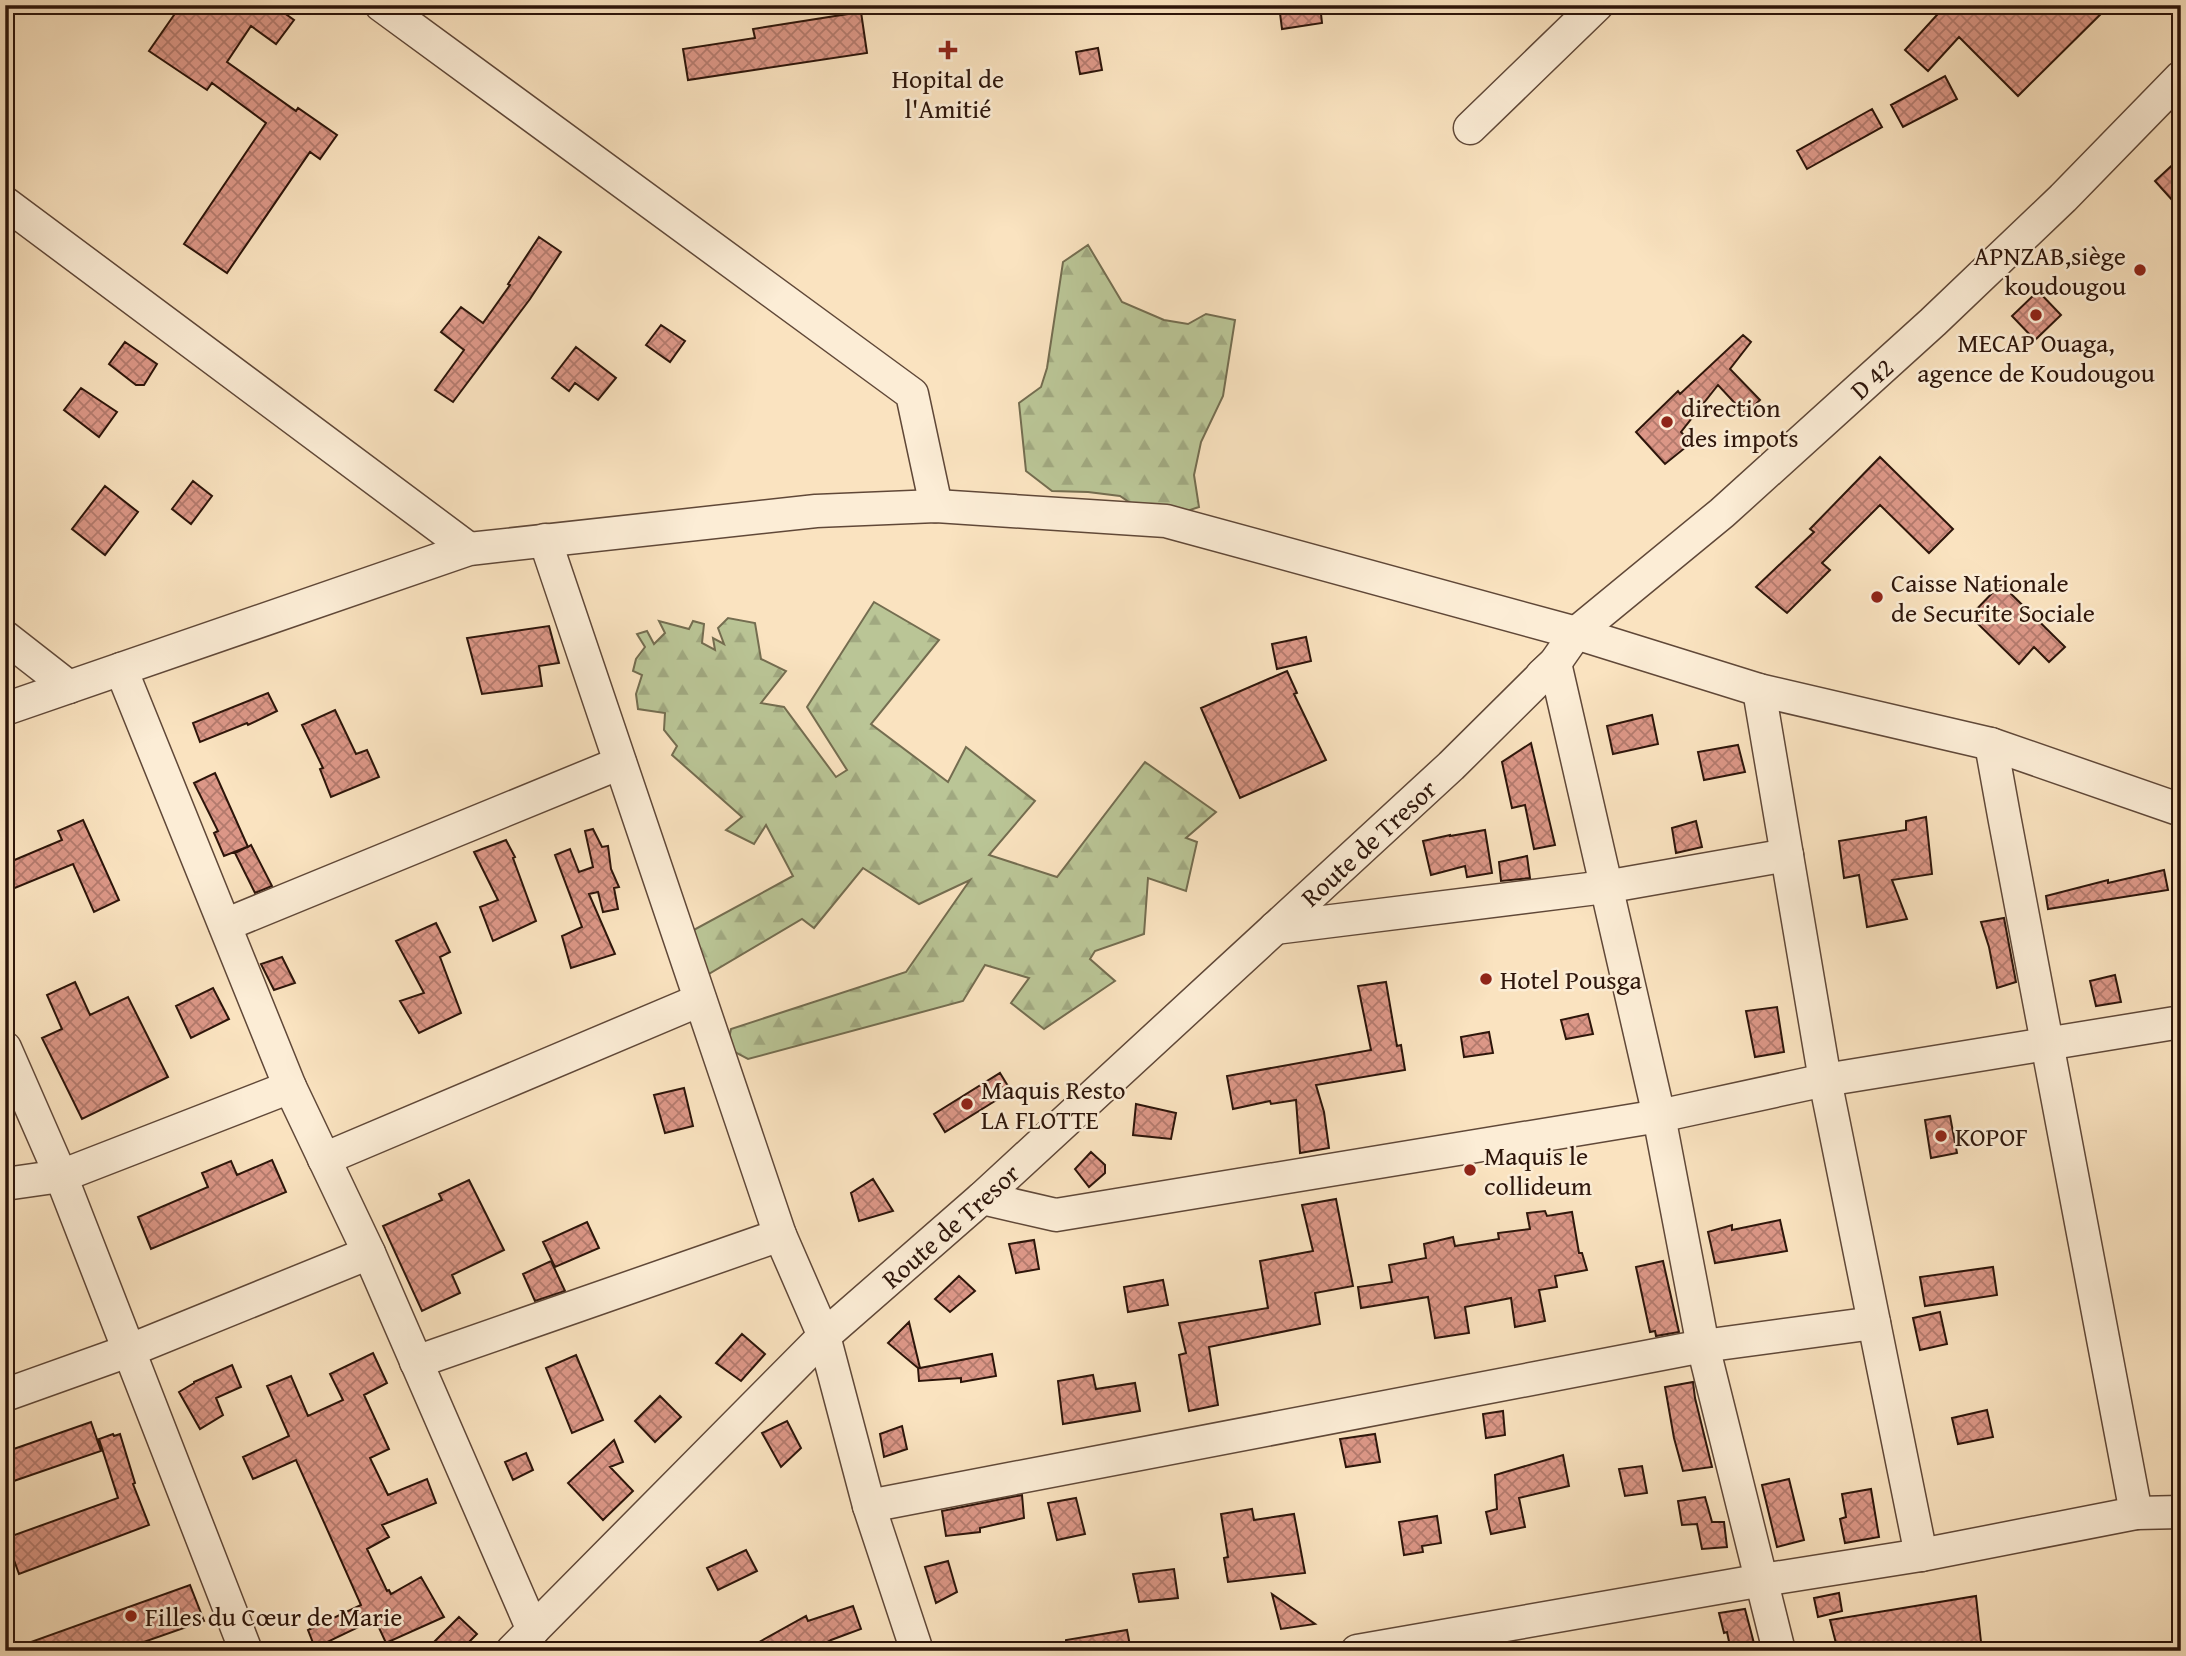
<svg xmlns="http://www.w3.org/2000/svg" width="2186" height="1656" viewBox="0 0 2186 1656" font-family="'Gentium Book Plus',serif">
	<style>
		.forest { fill: url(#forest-firs); stroke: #746d50; stroke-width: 2 }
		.building { fill: url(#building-cross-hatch); stroke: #2d150a; stroke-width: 2 }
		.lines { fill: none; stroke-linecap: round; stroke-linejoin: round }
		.minor-casing { stroke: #604838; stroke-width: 35 }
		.minor { stroke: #fcedd6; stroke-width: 32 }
		.poi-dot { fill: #8f2418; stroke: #fcedd6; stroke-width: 2.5 }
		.labels { text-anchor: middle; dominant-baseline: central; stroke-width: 5; stroke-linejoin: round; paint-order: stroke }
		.poi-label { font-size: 26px; fill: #2d150a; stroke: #fcedd6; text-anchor: start }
		.street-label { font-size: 26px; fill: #2d150a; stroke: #fcedd6 }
	</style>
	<defs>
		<pattern id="forest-firs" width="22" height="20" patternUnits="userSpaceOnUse" patternTransform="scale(1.75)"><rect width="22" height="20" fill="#bac596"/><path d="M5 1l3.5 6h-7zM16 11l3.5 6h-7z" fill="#a0a880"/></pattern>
		<pattern id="building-cross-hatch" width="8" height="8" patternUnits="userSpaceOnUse" patternTransform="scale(1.75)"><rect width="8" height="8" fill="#dc9787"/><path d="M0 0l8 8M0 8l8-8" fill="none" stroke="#b37a6d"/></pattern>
	</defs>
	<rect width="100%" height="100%" fill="#fae3c0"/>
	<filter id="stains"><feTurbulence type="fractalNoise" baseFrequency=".00286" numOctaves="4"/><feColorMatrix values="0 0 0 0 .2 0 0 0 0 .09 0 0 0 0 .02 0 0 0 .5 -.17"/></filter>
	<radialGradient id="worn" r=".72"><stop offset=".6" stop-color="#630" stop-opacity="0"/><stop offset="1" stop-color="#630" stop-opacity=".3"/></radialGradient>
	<path class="forest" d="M1088,245L1122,302L1164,320L1188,324L1206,314L1235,320L1223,396L1201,442L1194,475L1199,507L1157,521L1120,496L1088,492L1052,491L1026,471L1019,403L1041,387L1047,368L1063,262Z
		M874,602L939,640L871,724L948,782L966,747L1035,801L989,855L1057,877L1145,762L1216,812L1186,838L1197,842L1186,891L1148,878L1144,934L1095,951L1090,959L1115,981L1044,1029L1011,1003L1029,978L985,965L963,1001L748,1059L727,1048L731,1029L906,972L970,880L919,904L863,868L814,928L802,919L707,975L690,932L793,876L766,825L754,844L726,830L742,817L672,755L677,746L664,730L665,713L638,709L636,694L642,675L633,671L636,659L645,647L637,634L647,631L654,644L665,633L659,621L689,629L693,621L704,624L702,643L715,650L713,638L724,644L718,628L728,618L755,623L761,659L786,671L761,703L784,707L836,777L847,770L807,707Z"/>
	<path class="building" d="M181,5H273L294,20L276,44L251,26L227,62L296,111L298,108L337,135L320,159L310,152L227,273L184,244L266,123L212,83L207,90L149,51Z
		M1279,5H1320L1322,23L1282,29Z
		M1946,5H2110L2018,96L1959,37L1928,71L1905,50Z
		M861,12L867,53L688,80L683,49L755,38L753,29Z
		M1098,48L1102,70L1080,74L1076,52Z
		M1945,76L1957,99L1903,127L1891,105Z
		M1872,109L1882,127L1807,169L1797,151Z
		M2181,157V210L2155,181Z
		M539,237L561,252L530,299L453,402L435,390L464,350L441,332L461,307L483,323L510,285L508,284Z
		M2038,291L2061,315L2035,340L2012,316Z
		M661,325L685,341L670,362L646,345Z
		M1743,335L1751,342L1730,369L1760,400L1745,414L1718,385L1681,432L1691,443L1665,464L1636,432L1678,391L1680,394Z
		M125,342L157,364L144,385H136L109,364Z
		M576,347L616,378L598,400L575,383L569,391L552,378Z
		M81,388L117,412L99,437L64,410Z
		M1880,457L1953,529L1929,553L1880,505L1822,563L1830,570L1787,613L1756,587L1814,532L1810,529Z
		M193,481L212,496L191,524L172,509Z
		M105,486L138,512L105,555L72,529Z
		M2001,584L2065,647L2049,662L2034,647L2019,664L1970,616Z
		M549,626L559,663L539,666L542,686L482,694L467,638Z
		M1306,637L1311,661L1277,669L1272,644Z
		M1287,671L1297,693L1294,694L1326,760L1240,798L1201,708Z
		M268,693L277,711L248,725L247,723L200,742L193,723Z
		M335,710L356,754L367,750L379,777L331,797L320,769L323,768L302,725Z
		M1652,715L1658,744L1613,754L1607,726Z
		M1531,743L1555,845L1534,849L1525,805L1512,808L1502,762Z
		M1738,745L1745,772L1704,780L1698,752Z
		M215,773L248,847L251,845L272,886L255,893L235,853L247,847L224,856L214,833L218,831L194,783Z
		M1926,817L1932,874L1892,880L1907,919L1867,927L1859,875L1844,878L1839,841L1906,830V821Z
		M83,820L119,900L94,912L73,864L5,892V864L62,840L58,831Z
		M1696,821L1702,847L1676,853L1672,828Z
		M593,829L602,847L608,846L611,869L619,887L614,888L618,909L603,912L598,892L589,894L615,954L571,968L562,936L582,927L555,855L570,849L579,872L593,867L585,831Z
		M1485,830L1492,873L1467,877L1465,866L1431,875L1423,841L1450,835V836Z
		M506,840L515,857L513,858L536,921L493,941L480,907L498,900L474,852Z
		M1527,856L1530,878L1501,881L1499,862Z
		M2164,870L2168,890L2048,909L2046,896L2108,880V883Z
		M2004,918L2016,982L1997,988L1989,947L1981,922Z
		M436,923L450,952L440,957L461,1013L419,1033L400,1001L424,993L396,941Z
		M282,957L295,983L274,990L261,964Z
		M2115,975L2121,1002L2096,1006L2090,981Z
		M75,982L90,1015L128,997L168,1077L82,1119L42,1038L62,1029L47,995Z
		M1386,982L1397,1046L1401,1045L1405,1070L1316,1085L1324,1112L1329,1148L1300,1153L1296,1100L1271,1104L1270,1101L1233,1109L1227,1076L1371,1050L1358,986Z
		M213,988L229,1019L191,1038L176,1006Z
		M1777,1007L1784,1052L1755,1057L1746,1011Z
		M1588,1014L1593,1034L1566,1039L1561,1020Z
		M1489,1032L1493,1053L1464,1057L1461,1037Z
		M1000,1073L1011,1091L945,1132L934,1114Z
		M684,1088L693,1126L665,1133L654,1095Z
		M1136,1104L1176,1113L1171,1139L1133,1135Z
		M1950,1116L1957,1153L1931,1158L1925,1120Z
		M1091,1152L1105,1165V1173L1089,1187L1075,1169Z
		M272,1160L286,1192L151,1249L138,1217L208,1187L202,1173L231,1161L237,1175Z
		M873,1179L893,1211L859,1221L851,1193Z
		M469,1180L504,1250L452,1275L460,1293L422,1311L383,1226L442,1200L439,1194Z
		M1336,1199L1353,1286L1315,1293L1320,1324L1209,1347L1218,1405L1189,1411L1179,1355L1186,1353L1179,1323L1268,1308L1260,1261L1313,1251L1302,1205Z
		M1545,1211L1547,1216L1572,1212L1579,1253H1582L1587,1270L1555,1276L1557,1287L1539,1290L1545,1321L1515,1327L1511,1298L1465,1307L1469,1333L1435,1338L1428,1297L1361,1308L1358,1287L1392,1282L1389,1265L1426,1258L1424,1244L1453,1237L1455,1246L1499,1239L1498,1233L1530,1229L1527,1213Z
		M1780,1220L1787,1251L1715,1263L1708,1232L1732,1225V1230Z
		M587,1222L599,1248L555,1267L543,1242Z
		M1034,1240L1039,1269L1016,1273L1009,1244Z
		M551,1261L565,1291L535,1301L523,1274Z
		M1663,1261L1679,1332L1656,1336L1655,1331L1650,1332L1636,1267Z
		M1993,1267L1997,1295L1925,1306L1920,1277Z
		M959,1276L975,1291L950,1312L935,1299Z
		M1163,1280L1168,1305L1128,1312L1124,1287Z
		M1940,1312L1947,1344L1920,1350L1913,1318Z
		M909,1322L920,1368L992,1354L996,1376L961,1382V1378L919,1381L918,1368L888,1343Z
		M742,1334L765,1354L741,1381L716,1363Z
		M373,1353L387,1383L364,1395L389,1449L370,1458L388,1495L427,1479L436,1503L382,1525L389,1537L367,1549L387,1591L389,1590L391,1594L421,1577L444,1617L386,1643L375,1619L315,1648L308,1630L361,1605L296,1460L253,1479L243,1457L289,1436L267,1386L291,1376L308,1416L343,1400L330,1374Z
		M576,1355L603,1420L572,1433L546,1368Z
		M232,1365L241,1387L216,1398L223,1415L200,1429L179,1392L194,1383V1382Z
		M1093,1375L1096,1389L1135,1383L1140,1411L1063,1424L1058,1381Z
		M1693,1382L1695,1398L1712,1467L1683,1471L1674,1438L1665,1387Z
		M660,1396L681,1417L655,1442L635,1421Z
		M1987,1410L1993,1437L1958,1444L1952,1418Z
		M1503,1411L1505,1435L1486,1438L1483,1414Z
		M787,1421L801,1448L781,1467L762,1433Z
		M91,1422L101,1451L5,1484V1452Z
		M902,1426L907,1449L884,1457L880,1434Z
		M113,1434L114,1436L120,1434L135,1483L133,1484L149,1525L19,1574L6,1538L118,1498L99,1439Z
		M1375,1434L1380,1462L1346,1467L1340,1439Z
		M614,1440L623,1462L610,1467L633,1491L603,1520L568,1483Z
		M526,1453L533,1470L513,1480L505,1462Z
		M1563,1455L1569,1486L1519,1498L1525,1527L1491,1534L1486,1512L1497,1509L1495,1475Z
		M1642,1466L1647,1493L1625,1496L1619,1469Z
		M1789,1479L1804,1540L1777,1547L1762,1485Z
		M1871,1489L1879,1537L1845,1543L1840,1519L1846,1517L1842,1494Z
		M1022,1495L1024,1518L980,1528V1532L946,1536L942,1511Z
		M1705,1497L1712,1522H1724L1727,1547L1702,1549L1697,1524L1682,1525L1678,1501Z
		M1076,1498L1085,1534L1057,1540L1048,1503Z
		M1252,1509L1254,1520L1294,1514L1305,1573L1228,1582L1224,1558L1228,1557L1221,1514Z
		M1437,1516L1441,1543L1422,1546L1423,1552L1404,1555L1399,1522Z
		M746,1550L757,1571L718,1590L707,1568Z
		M948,1561L957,1592L936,1603L925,1567Z
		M1174,1569L1178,1598L1139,1602L1133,1574Z
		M190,1585L204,1621L118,1651H15L14,1648Z
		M1839,1593L1842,1611L1818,1617L1814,1598Z
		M1272,1594L1315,1624L1281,1629Z
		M1976,1596L1982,1651H1838L1830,1620Z
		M853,1606L861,1629L831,1640L813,1651H743L806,1616L808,1621Z
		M1745,1609L1756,1651H1731L1727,1632L1724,1633L1719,1613Z
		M459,1617L477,1634L460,1651H425Z
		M1127,1630L1131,1651H1066V1640Z"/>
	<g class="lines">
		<g class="minor-casing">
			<g id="minor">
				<path d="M381,5L912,394L936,506"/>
				<path d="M1470,128L1597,5"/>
				<path d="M5,203L469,549"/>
				<path d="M545,540L780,1235L824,1336L869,1506L917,1651"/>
				<path d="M5,637L69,687"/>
				<path d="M121,669L290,1087L369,1253L533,1630"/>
				<path d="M1542,675L1555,663L1659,1116L1703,1346L1779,1651"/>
				<path d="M1759,690L1825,1080L1921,1555"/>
				<path d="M5,709L469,549L816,511L936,506L1166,521L1576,633L1759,690L1991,744L2181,810"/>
				<path d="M1991,744C2037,1001 2089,1257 2136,1513"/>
				<path d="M225,925L620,763"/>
				<path d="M1275,928L1605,887L1787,855"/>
				<path d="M5,1048L61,1176L246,1651"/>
				<path d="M324,1159L700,1000"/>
				<path d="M5,1184L61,1176L290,1087"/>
				<path d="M982,1198L1056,1215L1659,1116L1825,1080L2181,1022"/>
				<path d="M416,1362L780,1235"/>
				<path d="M5,1395L128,1351L369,1253"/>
				<path d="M869,1506L1703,1346L1874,1323"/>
				<path id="s1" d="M512,1651L824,1336L982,1198L1451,766L1555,663L1576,633L1722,513L1933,322L2063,198L2181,77"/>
				<path d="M1357,1651L1763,1580L1921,1555L2136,1513L2181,1512"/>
			</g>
		</g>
		<use href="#minor" class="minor"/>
	</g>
	<g class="poi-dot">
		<path d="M944.5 39.5h7v7h7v7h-7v7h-7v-7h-7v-7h7z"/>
		<circle cx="2140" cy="270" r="7"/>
		<circle cx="2036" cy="315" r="7"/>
		<circle cx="1667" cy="422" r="7"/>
		<circle cx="1877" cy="597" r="7"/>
		<circle cx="1486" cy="979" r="7"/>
		<circle cx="967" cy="1104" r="7"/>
		<circle cx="1941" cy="1136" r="7"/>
		<circle cx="1470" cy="1170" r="7"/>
		<circle cx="131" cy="1616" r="7"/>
	</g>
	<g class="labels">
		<g class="poi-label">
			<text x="948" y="78" text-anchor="middle">Hopital de<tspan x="948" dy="30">l'Amitié</tspan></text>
			<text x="2126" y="255" text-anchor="end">APNZAB,siège<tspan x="2126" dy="30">koudougou</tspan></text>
			<text x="2036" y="342" text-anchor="middle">MECAP Ouaga,<tspan x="2036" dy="30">agence de Koudougou</tspan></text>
			<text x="1681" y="407">direction<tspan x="1681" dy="30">des impots</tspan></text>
			<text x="1891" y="582">Caisse Nationale<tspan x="1891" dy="30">de Securite Sociale</tspan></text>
			<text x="1500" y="979">Hotel Pousga</text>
			<text x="981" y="1089">Maquis Resto<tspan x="981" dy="30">LA FLOTTE</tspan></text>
			<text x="1955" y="1136">KOPOF</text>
			<text x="1484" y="1155">Maquis le<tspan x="1484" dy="30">collideum</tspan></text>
			<text x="145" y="1616">Filles du Cœur de Marie</text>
		</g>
		<g class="street-label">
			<text stroke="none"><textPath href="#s1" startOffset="1864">D 42</textPath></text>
			<text stroke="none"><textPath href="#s1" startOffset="1178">Route de Tresor</textPath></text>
			<text stroke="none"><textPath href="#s1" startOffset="611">Route de Tresor</textPath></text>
		</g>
	</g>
	<rect width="2186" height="1656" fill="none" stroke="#fae3c0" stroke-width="28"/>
	<rect x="7" y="7" width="2172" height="1642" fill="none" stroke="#2d150a" stroke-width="3.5"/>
	<rect x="14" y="14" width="2158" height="1628" fill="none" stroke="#2d150a" stroke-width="2"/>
	<rect width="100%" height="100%" filter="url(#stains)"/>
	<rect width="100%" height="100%" fill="url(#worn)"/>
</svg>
